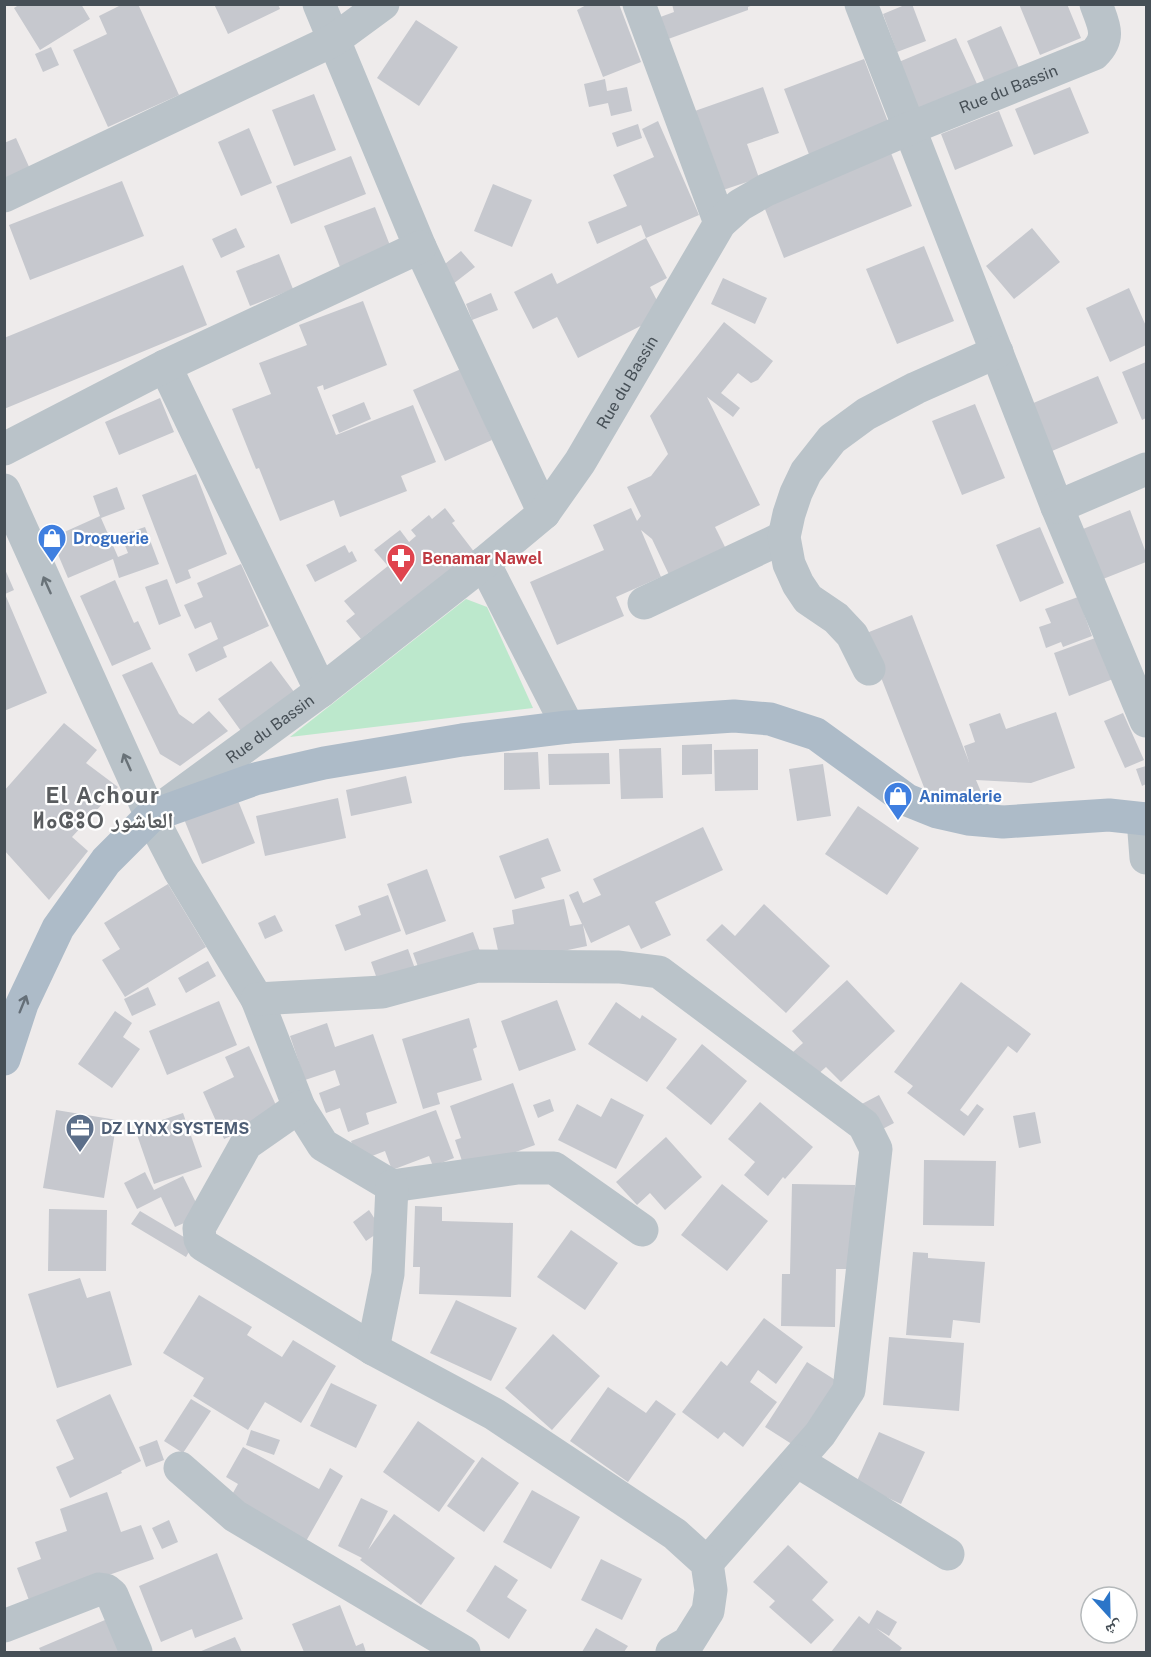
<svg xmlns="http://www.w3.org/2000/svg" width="1151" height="1657" viewBox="0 0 1151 1657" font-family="'Public Sans','Noto Naskh Arabic','Noto Sans Tifinagh',sans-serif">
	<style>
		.green { fill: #bce8cc }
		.building { fill: #c6c8ce }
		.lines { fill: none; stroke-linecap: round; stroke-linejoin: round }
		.minor { stroke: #bac3c9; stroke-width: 33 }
		.major { stroke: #adbbc8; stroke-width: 33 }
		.oneway { stroke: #697278 }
		.oneway2 { stroke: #656f78 }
		.labels { text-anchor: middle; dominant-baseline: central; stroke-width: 4.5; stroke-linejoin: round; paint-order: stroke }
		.street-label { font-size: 16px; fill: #464f56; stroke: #fff }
		.shop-label { font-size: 16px; font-weight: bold; fill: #366cbe; stroke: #fff; text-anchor: start }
		.health-label { font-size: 16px; font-weight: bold; fill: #be3a42; stroke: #fff; text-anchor: start }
		.service-label { font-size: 16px; font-weight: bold; fill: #4e5e75; stroke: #fff; text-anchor: start }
		.district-label { font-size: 22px; font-weight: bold; letter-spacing: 1.5px; fill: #595c5f; stroke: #fff }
	</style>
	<rect width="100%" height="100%" fill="#eeebeb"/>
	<path class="green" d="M466,599L487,607L533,708L290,737Z"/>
	<path class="building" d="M20,4H81L90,19L40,50L14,8Z
		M123,4H138L179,95L108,127L73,50L107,34L99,16Z
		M214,4H278L280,9L228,34Z
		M588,4H619L641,62L603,77L577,10Z
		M672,4H753V5L748,7V10L660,42L652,20L674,12Z
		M907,4H912L926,41L897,52L883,14Z
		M1019,4H1067L1081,38L1040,55Z
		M416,20L458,47L419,106L377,78Z
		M1001,26L1020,70L986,85L967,41Z
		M956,38L977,84L915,112L894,64Z
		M51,47L59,65L43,72L35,54Z
		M864,59L890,127L810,157L784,89Z
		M605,79L607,91L627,87L632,111L611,116L608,103L589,107L584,84Z
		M763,87L779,133L747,144L759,178L720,191L692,112Z
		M1070,87L1089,133L1034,155L1015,109Z
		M314,94L336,150L294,166L272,110Z
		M999,111L1013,146L955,170L941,134Z
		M658,121L699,215L646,238L667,278L650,287L664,314L578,358L557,317L533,329L514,292L552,273L557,284L646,238L641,225L597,244L588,222L627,206L613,175L654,157L642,129Z
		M638,124L642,138L617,147L612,133Z
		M249,128L272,183L241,196L218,142Z
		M16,138L30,169L4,180V143Z
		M891,153L912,206L784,258L763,204Z
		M351,156L366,194L291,224L276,186Z
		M122,181L144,236L30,280L9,225Z
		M493,184L532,200L512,247L474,231Z
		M375,207L391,248L340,267L324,226Z
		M236,228L245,247L221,258L212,239Z
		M1032,228L1060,262L1014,299L986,266Z
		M924,246L954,321L897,344L866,269Z
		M461,251L475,267L453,284L440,268Z
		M279,254L293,289L250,306L236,271Z
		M183,265L207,325L4,409V338Z
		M723,278L767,298L755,324L711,304Z
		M1129,288L1146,326V345L1110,362L1086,308Z
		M491,293L498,310L472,320L466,304Z
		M363,301L387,365L324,390L323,385L317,387L336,435L413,405L436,462L401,476L407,491L340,517L334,500L280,521L259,468L256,469L232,409L271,394L259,363L307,345L299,325Z
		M724,322L773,361L758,380L751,383L738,373L721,393L740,408L733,417L707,397L760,505L715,527L727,551L671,579L652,539L641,530L661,577L616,597L624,616L557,645L530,582L604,550L593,525L631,508L637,521L641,516L627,487L651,476L668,454L650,416Z
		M1146,362V418L1142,420L1122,372Z
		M461,369L492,440L445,461L413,390Z
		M1098,376L1118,423L1052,451L1031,404Z
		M160,398L174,432L119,455L105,422Z
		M364,402L371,419L339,433L332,415Z
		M975,404L1005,478L962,495L932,421Z
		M196,474L227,554L188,570L191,578L176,584L142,495Z
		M117,487L125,509L101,518L118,557L128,553L121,535L145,527L159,564L119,578L113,559L68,578L51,538L100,516L93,496Z
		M445,508L455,521L452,523L475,553L374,633L372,630L361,639L346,621L355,614L344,601L388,566L374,550L400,530L409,542L416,536L411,530L429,515L432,519Z
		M1130,510L1146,553V562L1103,579L1083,529Z
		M1040,527L1064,583L1020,602L996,545Z
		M345,545L349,553L352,551L357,561L315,582L306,565Z
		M241,564L269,626L223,647L227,657L196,672L188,654L218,639L211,622L195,629L184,605L203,597L197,583Z
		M4,567L14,590L5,594L47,693L4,711Z
		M167,579L181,616L159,625L145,587Z
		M115,580L134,623L138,621L151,649L112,666L80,596Z
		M1078,597L1092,636L1063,647L1061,642L1046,648L1039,627L1051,623L1045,609Z
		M912,615L969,762L964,746L975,742L969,724L1000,713L1006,729L1056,712L1075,768L1031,783L976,780L984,799L956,810L929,800L864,634Z
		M1098,637L1113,679L1069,696L1054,653Z
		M271,661L300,700L246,738L218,699Z
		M152,662L179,714L193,724L209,711L228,731L180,766L160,754L122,675Z
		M1123,713L1144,760L1125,768L1104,721Z
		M64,723L97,750L86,763L118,787L72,837L88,851L49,900L4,850V791Z
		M712,744V774L682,775V745Z
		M661,748L663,798L621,799L619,749Z
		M758,749V790L715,791L714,750Z
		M538,752L540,789L504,790V753Z
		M609,753L610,784L549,785L548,754Z
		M823,764L831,816L797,821L789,769Z
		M1146,766V784L1142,786L1136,769Z
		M406,776L412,803L351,816L346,790Z
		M235,793L255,843L202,864L182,814Z
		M338,798L346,838L265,856L256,816Z
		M858,806L919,848L887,895L825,854Z
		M703,827L723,870L655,902L671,935L641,949L629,925L591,943L583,925L587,946L501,964L493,928L514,924L512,910L564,899L570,926L582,924L569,895L578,891L583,903L601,895L593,879Z
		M548,838L561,871L541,878L545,888L515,899L499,856Z
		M427,869L446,921L406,935L387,884Z
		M168,884L206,947L125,997L102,960L120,949L104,923Z
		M388,895L401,931L345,951L335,925L361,915L358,906Z
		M764,904L830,966L786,1013L706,940L722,924L735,936Z
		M275,915L283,931L265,939L258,923Z
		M473,932L482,957L422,978L413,953Z
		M408,949L418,977L381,990L371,962Z
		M208,961L216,976L186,993L178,978Z
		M847,980L895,1031L841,1082L826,1067L816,1076L793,1052L803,1043L792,1031Z
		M961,982L1031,1034L1017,1053L1008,1046L960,1110L968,1116L977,1104L984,1109L964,1136L907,1093L913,1086L894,1072Z
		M148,987L156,1005L132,1016L124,999Z
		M557,1000L576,1050L519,1071L501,1021Z
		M219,1001L237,1045L167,1075L149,1031Z
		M616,1002L640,1019L642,1015L677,1039L647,1082L588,1044Z
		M115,1011L132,1023L123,1037L140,1049L112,1088L78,1064Z
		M469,1018L477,1047L473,1049L482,1080L437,1093L440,1104L423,1109L402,1039Z
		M327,1023L335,1047L373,1034L397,1103L366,1113L369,1124L348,1132L340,1108L326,1113L319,1093L340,1085L335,1070L305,1080L290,1036Z
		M702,1044L747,1081L711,1125L666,1088Z
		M249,1046L280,1114L224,1139L203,1092L234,1077L225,1057Z
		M513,1083L535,1145L465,1170L455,1140L461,1138L450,1106Z
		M879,1095L894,1123L873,1134L858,1106Z
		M611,1098L644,1115L616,1169L558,1140L577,1104L601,1117Z
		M550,1099L554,1111L538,1118L533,1105Z
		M760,1102L813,1147L785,1179L783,1177L768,1196L744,1175L755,1162L728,1139Z
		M56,1110L117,1120L104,1198L43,1188Z
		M436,1110L454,1158L433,1166L429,1156L392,1170L385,1151L359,1161L351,1141Z
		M1035,1112L1041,1143L1019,1148L1013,1116Z
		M183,1113L202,1167L154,1184L135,1129Z
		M666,1137L702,1177L665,1210L650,1193L637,1205L616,1182Z
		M924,1160L996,1161L994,1226L923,1225Z
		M145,1172L154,1190L183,1176L202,1215L175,1227L161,1197L137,1209L124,1183Z
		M722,1184L768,1221L727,1271L681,1235Z
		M792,1184L855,1185L853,1269H836L835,1327L781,1326L782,1274H790Z
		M415,1206L442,1207V1221L513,1223L511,1297L419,1294L420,1267H413Z
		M49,1209L107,1210L106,1271H48Z
		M369,1210L382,1230L366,1241L353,1222Z
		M140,1211L194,1243L186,1257L131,1224Z
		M571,1230L618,1263L585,1310L537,1277Z
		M913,1252L928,1253V1258L985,1262L980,1323L953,1320L951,1338L906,1335Z
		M80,1278L87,1298L110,1291L132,1365L57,1388L28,1294Z
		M199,1295L252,1327L247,1335L282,1357L293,1340L336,1366L301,1423L265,1402L248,1430L193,1396L204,1378L163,1353Z
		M456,1300L517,1328L491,1381L430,1353Z
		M764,1318L803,1347L776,1384L758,1370L750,1382L777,1402L743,1447L724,1432L718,1439L682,1412L721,1361L727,1366Z
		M553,1334L600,1376L552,1430L505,1388Z
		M889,1337L964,1343L959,1411L883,1405Z
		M807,1362L840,1383L798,1448L765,1427Z
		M331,1383L377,1405L356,1448L310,1426Z
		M608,1387L646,1413L656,1400L676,1414L628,1482L570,1441Z
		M110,1394L141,1461L121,1471L122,1473L70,1498L56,1467L74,1459L56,1420Z
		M191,1399L211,1411L183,1453L164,1441Z
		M418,1421L475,1461L439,1512L383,1472Z
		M251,1430L280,1440L274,1455L246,1445Z
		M879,1432L925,1452L901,1504L856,1483Z
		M157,1440L164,1460L146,1467L139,1447Z
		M243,1447L319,1489L330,1468L343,1476L305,1543L229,1500L238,1484L226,1477Z
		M482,1457L519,1483L484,1532L447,1506Z
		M532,1490L580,1517L551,1569L503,1542Z
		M107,1492L121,1532L141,1525L154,1559L30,1603L17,1568L41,1559L35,1542L67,1531L60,1509Z
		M361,1498L388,1511L368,1550L394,1514L455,1558L421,1605L360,1560L362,1558L338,1546Z
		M169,1520L178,1542L162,1549L152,1528Z
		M788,1545L828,1582L812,1600L834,1620L811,1644L769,1607L775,1601L753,1582Z
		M217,1553L243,1619L195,1638L192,1629L161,1642L139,1586Z
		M601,1559L642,1579L622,1620L581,1600Z
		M495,1565L518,1580L507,1597L527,1610L509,1639L466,1611Z
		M340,1605L356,1646L363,1643L366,1652H304L292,1624Z
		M877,1610L897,1622L889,1636L876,1628L902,1648L899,1652H831L859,1616L869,1624Z
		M112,1617L127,1652H41L39,1648Z
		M596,1628L628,1646L624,1652H582Z
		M235,1637L242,1652H199Z"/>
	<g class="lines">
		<g class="minor">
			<path d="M319,4L420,247L544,513"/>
			<path d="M639,4L720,223"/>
			<path d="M861,4L1057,507L1146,721"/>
			<path d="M4,196L334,40L383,4"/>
			<path d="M165,366L321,691"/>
			<path d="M4,449L165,366L420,247"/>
			<path d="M4,490L151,816L179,870L257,999L299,1107L323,1145L392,1186L518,1168H554L642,1230"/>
			<path d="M1057,507L1146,469"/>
			<path d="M484,563L568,727"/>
			<path d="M644,603L784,537"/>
			<path d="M869,669L852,635L836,618L808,599L798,584L789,564L784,537L789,514L796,493L806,472L832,439L866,414L916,388L997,352"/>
			<path id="s1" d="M160,809L321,691L484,563L544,513L580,462L720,223L740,205L766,190L908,129L1094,54C1112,37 1103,24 1096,4"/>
			<path d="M1143,819L1146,858"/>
			<path d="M257,999L382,992L477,966L619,967L659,972L864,1125L876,1149L849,1390L820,1434L707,1563"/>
			<path d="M299,1107L246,1144L199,1228L200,1239L203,1245L373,1349L494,1414L675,1534L707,1563L711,1590L708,1611L688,1643L672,1652"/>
			<path d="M373,1349L388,1274L392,1186"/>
			<path d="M797,1461L948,1554"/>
			<path d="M180,1468L235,1516L464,1652"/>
			<path d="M4,1626L99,1589L106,1590L112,1595L136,1652"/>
		</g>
		<path class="major" d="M4,1059L22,1004L58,928L106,861L151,816L255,779L324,763L462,740L568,727L734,716L770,719L816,734L907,800L937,812L968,819L1003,822L1109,815L1146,819"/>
	</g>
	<defs><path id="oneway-shaft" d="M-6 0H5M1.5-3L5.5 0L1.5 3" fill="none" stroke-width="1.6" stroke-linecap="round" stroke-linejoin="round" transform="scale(1.5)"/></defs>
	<g class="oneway">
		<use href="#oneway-shaft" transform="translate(47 585) rotate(-114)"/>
		<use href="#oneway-shaft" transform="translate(127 762) rotate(-114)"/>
	</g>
	<use class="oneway2" href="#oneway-shaft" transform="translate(23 1004) rotate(-68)"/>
	<defs>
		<g id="shop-pin" transform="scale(1.5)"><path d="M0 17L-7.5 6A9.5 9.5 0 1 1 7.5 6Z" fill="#3f7fe0" stroke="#fff"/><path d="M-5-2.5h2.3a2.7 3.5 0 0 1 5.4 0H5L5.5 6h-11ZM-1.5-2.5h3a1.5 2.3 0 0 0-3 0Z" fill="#fff"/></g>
		<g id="pharmacy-pin" transform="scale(1.5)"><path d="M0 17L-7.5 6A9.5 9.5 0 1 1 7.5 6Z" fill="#e0444e" stroke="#fff"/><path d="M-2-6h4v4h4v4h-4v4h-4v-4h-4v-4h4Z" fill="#fff"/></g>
		<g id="office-pin" transform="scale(1.5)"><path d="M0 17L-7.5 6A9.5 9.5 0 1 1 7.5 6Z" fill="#5c6f8a" stroke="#fff"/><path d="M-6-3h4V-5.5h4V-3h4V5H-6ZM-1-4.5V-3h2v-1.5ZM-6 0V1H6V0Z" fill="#fff"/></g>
	</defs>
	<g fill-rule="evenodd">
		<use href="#shop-pin" x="52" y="538"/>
		<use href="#pharmacy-pin" x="401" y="558"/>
		<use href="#shop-pin" x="898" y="796"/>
		<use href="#office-pin" x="80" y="1128"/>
	</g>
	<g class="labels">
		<g class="street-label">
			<text stroke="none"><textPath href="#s1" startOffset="1144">Rue du Bassin</textPath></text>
			<text stroke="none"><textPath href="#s1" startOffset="640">Rue du Bassin</textPath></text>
			<text stroke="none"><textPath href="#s1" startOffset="136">Rue du Bassin</textPath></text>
		</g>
		<g class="shop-label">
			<text x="73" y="538">Droguerie</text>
			<text x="919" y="796">Animalerie</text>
		</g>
		<g class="health-label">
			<text x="422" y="558">Benamar Nawel</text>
		</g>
		<g class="service-label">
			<text x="101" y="1128">DZ LYNX SYSTEMS</text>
		</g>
		<g class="district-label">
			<text x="103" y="795">El Achour<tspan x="103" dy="25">ⵍⴰⵛⵓⵔ العاشور</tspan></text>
		</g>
	</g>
	<rect width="1151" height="1657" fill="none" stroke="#464f56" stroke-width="12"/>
	<g transform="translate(1109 1615) rotate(158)"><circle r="28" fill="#ffffff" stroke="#b5b9bb" stroke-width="1.5"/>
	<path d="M0-4.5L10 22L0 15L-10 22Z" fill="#2b75c8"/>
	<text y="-9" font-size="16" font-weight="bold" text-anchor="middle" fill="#464f56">ش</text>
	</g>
</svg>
